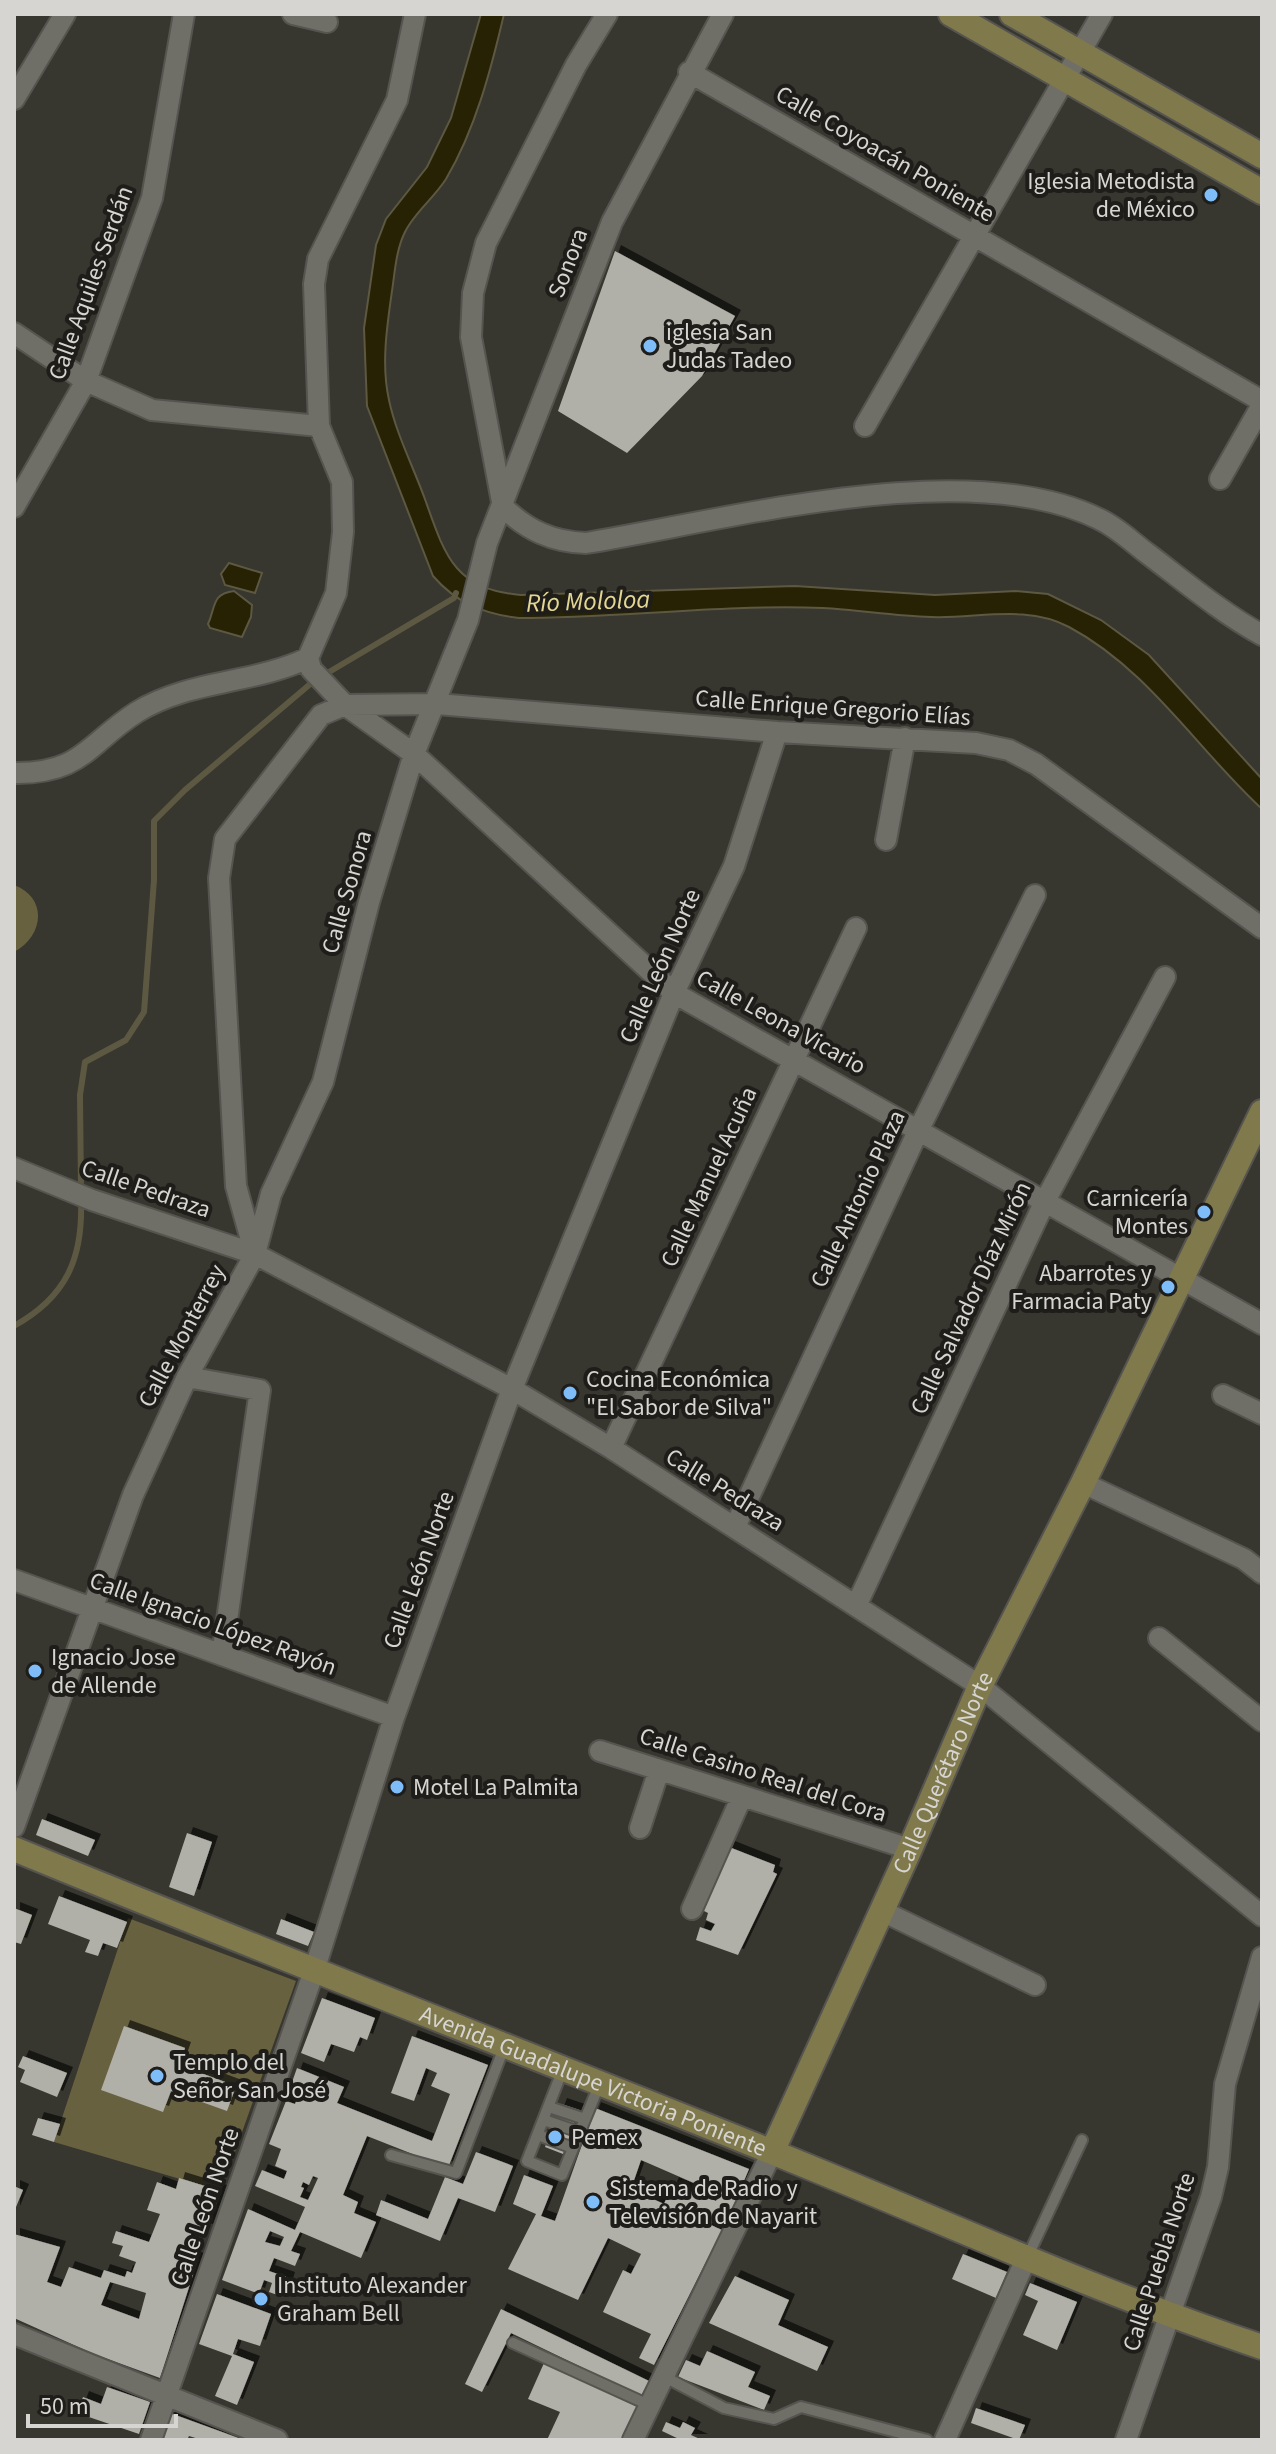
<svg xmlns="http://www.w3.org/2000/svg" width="1276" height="2454" viewBox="0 0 1276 2454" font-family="'Source Sans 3',sans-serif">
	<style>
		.green { fill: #676140 }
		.water { fill: #272204; stroke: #5c5842; stroke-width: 2 }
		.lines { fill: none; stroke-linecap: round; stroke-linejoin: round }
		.stream { stroke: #5c5842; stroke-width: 6 }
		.building { fill: #b1b0a8; fill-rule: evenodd; filter: url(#shadow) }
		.lane-casing { stroke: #55544f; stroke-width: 14 }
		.street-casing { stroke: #55544f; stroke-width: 24 }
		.secondary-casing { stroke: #55544f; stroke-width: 28 }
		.lane { stroke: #706f67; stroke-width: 10 }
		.street { stroke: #706f67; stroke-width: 20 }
		.secondary { stroke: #80794c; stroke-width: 24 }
		.poi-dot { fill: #7fbdf9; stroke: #1e1d1a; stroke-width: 3 }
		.labels { text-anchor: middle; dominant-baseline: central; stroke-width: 8; stroke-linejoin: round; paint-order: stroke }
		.street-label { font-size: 24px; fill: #d6d5d1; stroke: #1e1d1a }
		.poi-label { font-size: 24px; fill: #d6d5d1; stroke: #1e1d1a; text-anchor: start }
		.water-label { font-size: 26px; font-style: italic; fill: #e4d793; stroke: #1e1d1a }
	</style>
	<defs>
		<filter id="shadow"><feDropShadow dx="6" dy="-6" stdDeviation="0" flood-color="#0009"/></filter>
	</defs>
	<rect width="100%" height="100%" fill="#37362f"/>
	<path class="green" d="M14,885C49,898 43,937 14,952Z
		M128,1918L296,1981L221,2191L54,2142Z"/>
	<path class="water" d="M481,14H504C491,70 475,130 446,179C434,198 414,213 405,232C396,250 395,271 392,291C387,326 381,365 389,400C396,434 414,468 426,502C446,559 456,589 521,595L795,586L935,595L1016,591L1048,594L1101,620L1149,655L1262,779V809C1197,749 1148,669 1069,627C1026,604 977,619 931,617C895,616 859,610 823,608C722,604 620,618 519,618C484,614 456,603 433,576L367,406L364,328L376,245L386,219L427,167L451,118Z
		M229,563L262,573L255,593L225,585L221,574Z
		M234,591L252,605L251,617L242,637L210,628L208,624C216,607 211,594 234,591Z"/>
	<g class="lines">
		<path class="stream" d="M324,675L454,598L456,593
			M81,1190L80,1095L85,1062L126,1040L144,1012L154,880V821L185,790L315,680
			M14,1326C66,1297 83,1259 81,1201"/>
	</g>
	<path class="building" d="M615,251L735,316L702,376L627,453L558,411Z
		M42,1819L95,1840L88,1856L36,1835Z
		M187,1833L212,1842L194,1896L169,1887Z
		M729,1847L775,1865L773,1872L777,1874L738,1955L696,1940L700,1927L711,1931L715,1924L706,1920L708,1913L702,1910Z
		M59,1896L127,1922L117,1948L103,1943L98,1956L85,1952L90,1940L48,1924Z
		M14,1908L32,1915L21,1944L14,1942Z
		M281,1919L314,1932L308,1946L276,1934Z
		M322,1998L375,2018L367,2040L360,2037L354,2052L331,2044L324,2062L301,2053Z
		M124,2026L185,2048L179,2065L236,2086L227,2111L171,2091L163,2112L101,2090Z
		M412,2036L488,2065L448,2168L367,2136L343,2195L358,2202L354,2213L376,2222L361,2258L300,2232L291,2251L300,2254L295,2266L274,2258L269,2271L289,2278L283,2297L269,2292L272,2283L264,2280L259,2294L222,2280L248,2209L295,2230L305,2207L255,2186L262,2170L284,2179L287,2171L275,2166L281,2149L269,2144L286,2101L295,2104L301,2089L291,2085L297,2068L344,2087L337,2103L432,2141L450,2094L431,2086L437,2073L426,2068L414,2101L391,2093ZM313,2176L318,2178L308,2200L300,2197L304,2188L301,2187L303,2182L309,2185ZM270,2231L284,2237L280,2246L265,2242Z
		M23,2056L67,2073L57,2097L20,2082L25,2070L18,2067Z
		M561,2104L579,2110L563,2154L545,2147Z
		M595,2108L749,2169L729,2216L717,2211L711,2225L722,2230L654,2365L639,2358L651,2334L603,2312L623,2270L631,2274L641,2254L608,2238L578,2300L508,2269L536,2214L513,2204L524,2175L553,2186L541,2216L555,2221ZM641,2160L719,2194L716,2201L673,2183L664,2204L631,2189Z
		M38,2118L60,2124L54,2142L32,2135Z
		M476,2152L513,2166L495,2212L458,2198L440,2241L376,2215L381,2200L428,2219L445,2177L463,2184Z
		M179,2178L221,2191L207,2230L194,2226L184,2254L198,2259L160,2378L94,2354L14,2318V2234L60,2247L47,2282L61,2287L69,2267L101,2278L104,2270L125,2277L127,2271L132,2273L136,2262L119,2256L123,2246L112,2243L116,2231L149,2242L160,2214L147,2210L157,2182L176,2189ZM110,2282L146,2293L139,2319L101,2305Z
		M14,2186L23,2190L14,2212Z
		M963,2254L1007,2272L996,2298L952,2279Z
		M735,2276L789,2300L778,2325L828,2347L817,2371L709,2323Z
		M1030,2283L1077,2302L1057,2350L1023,2335L1038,2301L1025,2295Z
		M217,2294L271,2314L260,2346L238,2339L233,2354L254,2362L237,2405L215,2396L232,2356L199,2344Z
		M501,2309L649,2381L641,2396L511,2333L482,2392L465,2384Z
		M707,2351L755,2372L748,2387L770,2396L764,2410L678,2377L686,2360L700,2366Z
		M544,2363L638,2407L621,2440H547L560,2412L528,2399Z
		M107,2387L150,2402L139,2434L77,2413L83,2397L101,2404Z
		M976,2408L1025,2425L1019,2440L971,2423Z
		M170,2413L244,2440H202L189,2436L187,2440H162Z
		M666,2422L680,2428L683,2422L695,2428L691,2435L702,2440H681L662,2431Z"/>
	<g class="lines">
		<g class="lane-casing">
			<path id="lane" d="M563,2069L527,2161L562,2175L600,2083
				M549,2107L585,2119
				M544,2120L579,2132
				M538,2135L573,2148
				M391,2155L456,2173L505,2045
				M1027,2258L1082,2140
				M513,2343L649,2405
				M661,2375L724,2408L774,2419L801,2407L927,2440"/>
		</g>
		<g class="street-casing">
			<path id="street" d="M293,14L327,22
				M415,14L397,100L318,259L314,284L319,426L342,482L343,532L336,593L308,658L311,669L345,705L414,754L674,993L1262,1324
				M607,14L576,65L486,243L473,293L471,337L503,507C527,530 552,542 586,543C728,520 967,454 1099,519C1117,527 1133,543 1148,554C1185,582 1222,613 1262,635
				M689,72L1262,401
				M14,99L65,14
				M14,333L86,381L152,410L319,426
				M865,426L1102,14
				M1220,479L1262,405
				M14,507L86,381L152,198L184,14
				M14,773C82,774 87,744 137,712C189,680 254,684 308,658
				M886,840L905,738
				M14,1168L92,1200L255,1254L512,1389L611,1448L980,1686L1262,1916
				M255,1254L236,1186L219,878L225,839L321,715L345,705L437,704L777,732L976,743L1009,750L1036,764L1262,928
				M187,1377L260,1390L222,1655
				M1223,1395L1262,1414
				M611,1448L856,928
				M1083,1483L1244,1559L1262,1573
				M735,1527L919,1129L1035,895
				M14,1580L394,1717
				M857,1604L1045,1201L1165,977
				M1159,1638L1262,1721
				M600,1751L910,1849
				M14,1827L133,1495L187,1377L255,1254L271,1194L323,1082L369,902L414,754L468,620L487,543L612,222L723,14
				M640,1828L659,1770
				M692,1909L742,1796
				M882,1911L1035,1985
				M14,2334L277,2440
				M151,2440L314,1971L394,1717L512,1389L674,993L734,866L777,732
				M633,2440L772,2152
				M945,2440L1026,2259
				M1126,2440L1211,2197L1218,2167L1225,2084L1262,1957"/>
		</g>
		<g class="secondary-casing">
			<g id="secondary">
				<path d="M951,14L1262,192"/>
				<path d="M1012,14L1262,156"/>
				<path id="s1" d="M14,1849C264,1952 516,2049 767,2150C932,2216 1093,2291 1262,2347"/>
				<path id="s2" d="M772,2152L910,1849L980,1686L1083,1483L1262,1112"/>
			</g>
		</g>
		<use href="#lane" class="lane"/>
		<use href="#street" class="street"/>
		<use href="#secondary" class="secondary"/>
	</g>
	<g class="poi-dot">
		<circle cx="1211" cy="195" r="8"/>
		<circle cx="650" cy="346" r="8"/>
		<circle cx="1204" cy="1212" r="8"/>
		<circle cx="1168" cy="1287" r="8"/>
		<circle cx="570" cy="1393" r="8"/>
		<circle cx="35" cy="1671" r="8"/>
		<circle cx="397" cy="1787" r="8"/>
		<circle cx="157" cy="2076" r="8"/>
		<circle cx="555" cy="2137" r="8"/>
		<circle cx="593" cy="2202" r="8"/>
		<circle cx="261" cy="2299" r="8"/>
	</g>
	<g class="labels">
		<g class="street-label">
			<text transform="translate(885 154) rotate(30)">Calle Coyoacán Poniente</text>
			<text transform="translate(568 263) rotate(-69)">Sonora</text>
			<text transform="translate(91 283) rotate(-70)">Calle Aquiles Serdán</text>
			<text transform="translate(833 708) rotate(4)">Calle Enrique Gregorio Elías</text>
			<text transform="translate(347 892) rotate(-74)">Calle Sonora</text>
			<text transform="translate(660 966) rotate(-66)">Calle León Norte</text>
			<text transform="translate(781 1022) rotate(29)">Calle Leona Vicario</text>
			<text transform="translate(709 1177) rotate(-65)">Calle Manuel Acuña</text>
			<text transform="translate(146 1189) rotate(19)">Calle Pedraza</text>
			<text transform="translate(858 1199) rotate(-65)">Calle Antonio Plaza</text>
			<text transform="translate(971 1298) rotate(-65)">Calle Salvador Díaz Mirón</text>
			<text transform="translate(182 1336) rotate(-62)">Calle Monterrey</text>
			<text transform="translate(725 1490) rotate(32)">Calle Pedraza</text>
			<text transform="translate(419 1570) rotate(-70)">Calle León Norte</text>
			<text transform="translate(213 1624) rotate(20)">Calle Ignacio López Rayón</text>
			<text stroke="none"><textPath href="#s2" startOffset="416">Calle Querétaro Norte</textPath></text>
			<text transform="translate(763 1775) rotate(18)">Calle Casino Real del Cora</text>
			<text stroke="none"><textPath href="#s1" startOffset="624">Avenida Guadalupe Victoria Poniente</textPath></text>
			<text transform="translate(205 2207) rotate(-71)">Calle León Norte</text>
			<text transform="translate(1159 2262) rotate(-72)">Calle Puebla Norte</text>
		</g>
		<g class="poi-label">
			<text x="1195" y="181" text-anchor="end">Iglesia Metodista<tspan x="1195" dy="28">de México</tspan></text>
			<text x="666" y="332">iglesia San<tspan x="666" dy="28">Judas Tadeo</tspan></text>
			<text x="1188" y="1198" text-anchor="end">Carnicería<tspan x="1188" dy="28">Montes</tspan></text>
			<text x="1152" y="1273" text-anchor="end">Abarrotes y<tspan x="1152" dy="28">Farmacia Paty</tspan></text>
			<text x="586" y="1379">Cocina Económica<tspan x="586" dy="28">"El Sabor de Silva"</tspan></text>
			<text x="51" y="1657">Ignacio Jose<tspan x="51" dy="28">de Allende</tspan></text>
			<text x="413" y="1787">Motel La Palmita</text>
			<text x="173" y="2062">Templo del<tspan x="173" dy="28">Señor San José</tspan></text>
			<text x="571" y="2137">Pemex</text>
			<text x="609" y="2188">Sistema de Radio y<tspan x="609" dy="28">Televisión de Nayarit</tspan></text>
			<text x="277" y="2285">Instituto Alexander<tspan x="277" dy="28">Graham Bell</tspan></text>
		</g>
		<g class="water-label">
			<text transform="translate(588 601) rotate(-2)">Río Mololoa</text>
		</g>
	</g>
	<rect width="1276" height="2454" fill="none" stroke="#d6d5d1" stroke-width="32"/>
	<path d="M28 2414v12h148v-12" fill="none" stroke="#d6d5d1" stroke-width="4"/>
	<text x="40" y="2414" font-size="24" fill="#d6d5d1" stroke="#1e1d1a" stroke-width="6" paint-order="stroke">50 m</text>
</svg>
